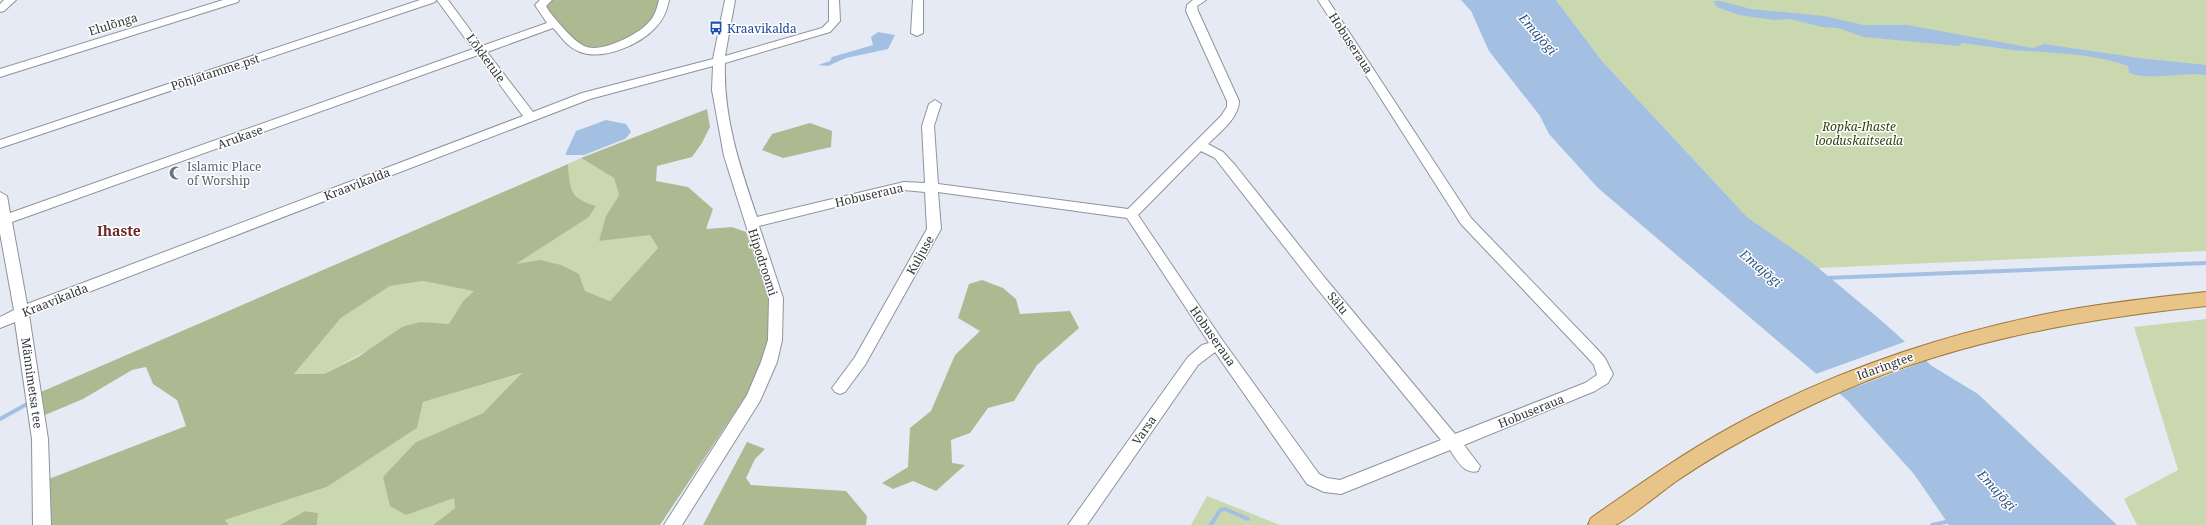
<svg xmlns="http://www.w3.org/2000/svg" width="2206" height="525" viewBox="0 0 2206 525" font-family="'Noto Serif',serif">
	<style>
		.green { fill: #cad8af }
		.forest { fill: #adba91; fill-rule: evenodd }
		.water { fill: #a3c0e2 }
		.pier { fill: #e6eaf4 }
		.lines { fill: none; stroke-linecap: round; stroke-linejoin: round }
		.stream { stroke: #a3c0e2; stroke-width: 4 }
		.minor-casing { stroke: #8f939c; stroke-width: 2 }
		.major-casing { stroke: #a07839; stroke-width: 2 }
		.minor { fill: #fff; fill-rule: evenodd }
		.major { fill: #e9c488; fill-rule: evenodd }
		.labels { text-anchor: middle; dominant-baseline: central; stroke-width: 3; stroke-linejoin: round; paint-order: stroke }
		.street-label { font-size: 12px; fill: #34363a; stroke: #fff }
		.transit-label { font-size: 12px; fill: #164399; stroke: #fff; text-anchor: start }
		.park-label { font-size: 12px; font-style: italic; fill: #333f0f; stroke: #fff }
		.worship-label { font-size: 12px; fill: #5b616d; stroke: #fff; text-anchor: start }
		.water-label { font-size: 13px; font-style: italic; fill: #2e5785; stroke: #fff }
		.quarter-label { font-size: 14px; font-weight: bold; fill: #6d2724; stroke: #fff }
	</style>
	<rect width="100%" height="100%" fill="#e6eaf4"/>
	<path class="green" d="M1556,0H2206V251L1818,268L1747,217L1602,61Z
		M581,158L614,178L619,195L606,216L650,235L658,248L610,301L585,291L579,274L515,264L589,217L596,206L581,202L569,188L568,164Z
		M423,281L475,290L463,301L449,325L420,322L324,374H294L341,318L390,286Z
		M2206,319V525H2137L2124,499L2178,470L2134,327Z
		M523,373L483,413L416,442L454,498L455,508L433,525H317L318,513L305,511L280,525H229L225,520L327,487L417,428L423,402Z
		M1207,496L1280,525H1191Z"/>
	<path class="forest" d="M549,0H661L655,22L626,41L601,50L581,48L543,6Z
		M707,109L710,127L702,143L692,157L657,166L656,181L688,187L713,209L706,229L732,227L746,232L770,303L769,342L755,382L660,525H433L455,508L454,498L406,515L390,506L383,477L416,442L483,413L522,373L423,402L417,428L327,487L225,520L229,525H42L41,482L186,426L177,400L153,384L146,367L132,370L83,399L38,418L34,395L568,164C570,190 569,198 596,206L589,217L516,264L540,260L561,265L579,274L585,291L610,301L658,248L650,235L599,241L606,216L619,195L614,178L581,158ZM423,281L474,291L463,301L449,324L420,322L402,327L358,357L324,374H294L341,318L390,286Z
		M810,123L832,131L831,147L783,158L762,150L772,134Z
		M982,280L1003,288L1016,299L1020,314L1070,311L1079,328L1037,365L1014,401L988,408L970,433L951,440L952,463L965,465L936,491L913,481L893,489L882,483L908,467L910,428L931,411L955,355L980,331L958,318L969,284Z
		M747,442L765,449L755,459L746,478L751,485L846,491L867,516L866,525H703Z
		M305,511L318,513L317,525H280Z"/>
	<path class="water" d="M1461,0H1556L1602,61L1747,217L1810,261L1883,322L1932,366L1978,394L2117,525H1949L1914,474L1847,400L1598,188L1549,134L1540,116L1489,51L1471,11Z
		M1713,1H1720L1751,9L1824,16L1864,25H1907L2033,48L2044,44L2139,58L2206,65V75C2181,72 2153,81 2129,73L2128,66C2091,53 2052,53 2013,50C1996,48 1979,45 1962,43L1959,46L1864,37L1838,28L1822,27L1790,19L1774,20L1739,15L1717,7Z
		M878,32L895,35L888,49L846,58L828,66L818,65L830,61L832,57L873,45L871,37Z
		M606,120L626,124L631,132L625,139L584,155H565L576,131Z"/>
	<path class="pier" d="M1907,341L1928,360L1837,394L1813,375Z"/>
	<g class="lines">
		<path class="stream" d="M1825,278L2206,263
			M0,419L27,404
			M1211,525L1220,510L1225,509L1248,519
			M1932,525L1950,521"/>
		<g class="minor-casing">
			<path id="minor" d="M4,0H16L4,11L0,12V4Z
				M223,0H239L238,2L0,77V69Z
				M420,0H436L435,2L0,148V140Z
				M437,0H448L482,46L547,23L535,5L540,0H552L546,6L549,11C558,22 571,39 584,46C600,54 638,35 649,22C655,16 657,8 659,0H669C667,10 664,19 656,27C640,45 601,62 578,51C567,47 561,36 553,28L487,52L533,112L582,93L713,59L725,0H735L725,56L822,28L829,21V0H839L840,21L830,32L725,63C723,117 740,167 757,217L904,182L925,183L922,126L929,104L935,100L941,104L934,126L938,184L1128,209L1221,116L1227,107V101L1186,11L1187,5L1193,0H1206L1197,6L1198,11L1239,101C1239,118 1219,133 1208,144L1223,152L1235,165L1325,278L1455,434L1585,383L1597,375L1594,365L1587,357L1461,224L1318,0H1328L1471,218L1597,349L1605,358L1613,374L1608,383L1595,391L1464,445L1480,466L1478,471C1464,475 1457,460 1450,450L1341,494L1324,492L1307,484L1215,352L1198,365L1087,525H1068L1188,357L1202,345L1209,343L1127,218L938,192L941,229L865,365L845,392L840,394L835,392L832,388L835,384L855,357L927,229L925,192L904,190L759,226L783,298L782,340L777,362L760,401L682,525H664L747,395L761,362L768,340L769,298L724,156L712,90L713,66L590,99L29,315L48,439L51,525H33L32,439L15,322L0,328V317L14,310L0,233V192L7,196L10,213L473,49ZM478,55L523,116L27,304L12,222ZM1201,151L1215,158L1225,171L1315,286L1441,440L1340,480L1327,478L1319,474L1223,341L1138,215Z
				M913,0H923V33L917,36L911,33Z"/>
		</g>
		<g class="major-casing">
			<path id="major" d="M2206,292V306C2071,320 1942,344 1818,402C1769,425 1719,452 1675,482C1664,490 1623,523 1615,525C1607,525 1596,525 1588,525L1591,518C1637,486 1682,454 1731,427C1827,374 1934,337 2041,315C2095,304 2151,298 2206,292Z"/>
		</g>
		<use href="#minor" class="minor"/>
		<use href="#major" class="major"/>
	</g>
	<defs>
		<g id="bus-bare" transform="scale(1.08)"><path d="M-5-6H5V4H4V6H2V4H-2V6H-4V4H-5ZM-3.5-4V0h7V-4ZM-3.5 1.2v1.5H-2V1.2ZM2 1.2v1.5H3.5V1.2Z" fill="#1a4fb4" stroke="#fff" stroke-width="2.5" paint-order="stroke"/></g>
		<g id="mosque-bare" transform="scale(1.08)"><path d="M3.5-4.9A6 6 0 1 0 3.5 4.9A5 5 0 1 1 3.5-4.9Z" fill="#6b7280" stroke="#fff" stroke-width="2.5" paint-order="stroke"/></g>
	</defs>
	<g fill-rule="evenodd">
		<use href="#bus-bare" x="716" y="28"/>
		<use href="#mosque-bare" x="176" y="173"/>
	</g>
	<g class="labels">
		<g class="street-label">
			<text transform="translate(113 24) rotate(-17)">Elulõnga</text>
			<text transform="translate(1351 43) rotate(57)">Hobuseraua</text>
			<text transform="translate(486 58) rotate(54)">Lõkketule</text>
			<text transform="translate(215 72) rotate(-18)">Põhjatamme pst</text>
			<text transform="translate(240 137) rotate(-20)">Arukase</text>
			<text transform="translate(357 184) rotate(-21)">Kraavikalda</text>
			<text transform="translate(869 195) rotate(-13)">Hobuseraua</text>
			<text transform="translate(920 255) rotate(-61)">Kuljuse</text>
			<text transform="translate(763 262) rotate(72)">Hipodroomi</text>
			<text transform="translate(55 300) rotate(-22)">Kraavikalda</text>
			<text transform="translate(1338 303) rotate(50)">Sälu</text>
			<text transform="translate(1213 336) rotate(55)">Hobuseraua</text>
			<text transform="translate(1885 366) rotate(-20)">Idaringtee</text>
			<text transform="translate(32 383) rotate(82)">Männimetsa tee</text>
			<text transform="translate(1531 411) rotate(-22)">Hobuseraua</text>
			<text transform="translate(1144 430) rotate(-55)">Varsa</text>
		</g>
		<g class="transit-label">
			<text x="727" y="28">Kraavikalda</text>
		</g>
		<g class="park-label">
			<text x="1859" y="126">Ropka-Ihaste<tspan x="1859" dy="14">looduskaitseala</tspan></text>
		</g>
		<g class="worship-label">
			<text x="187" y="166">Islamic Place<tspan x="187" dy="14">of Worship</tspan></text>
		</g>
		<g class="water-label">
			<text transform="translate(1538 34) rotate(49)">Emajõgi</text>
			<text transform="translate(1761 268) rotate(40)">Emajõgi</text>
			<text transform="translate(1997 490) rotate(47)">Emajõgi</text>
		</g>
		<g class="quarter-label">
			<text x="119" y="230">Ihaste</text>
		</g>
	</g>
</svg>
